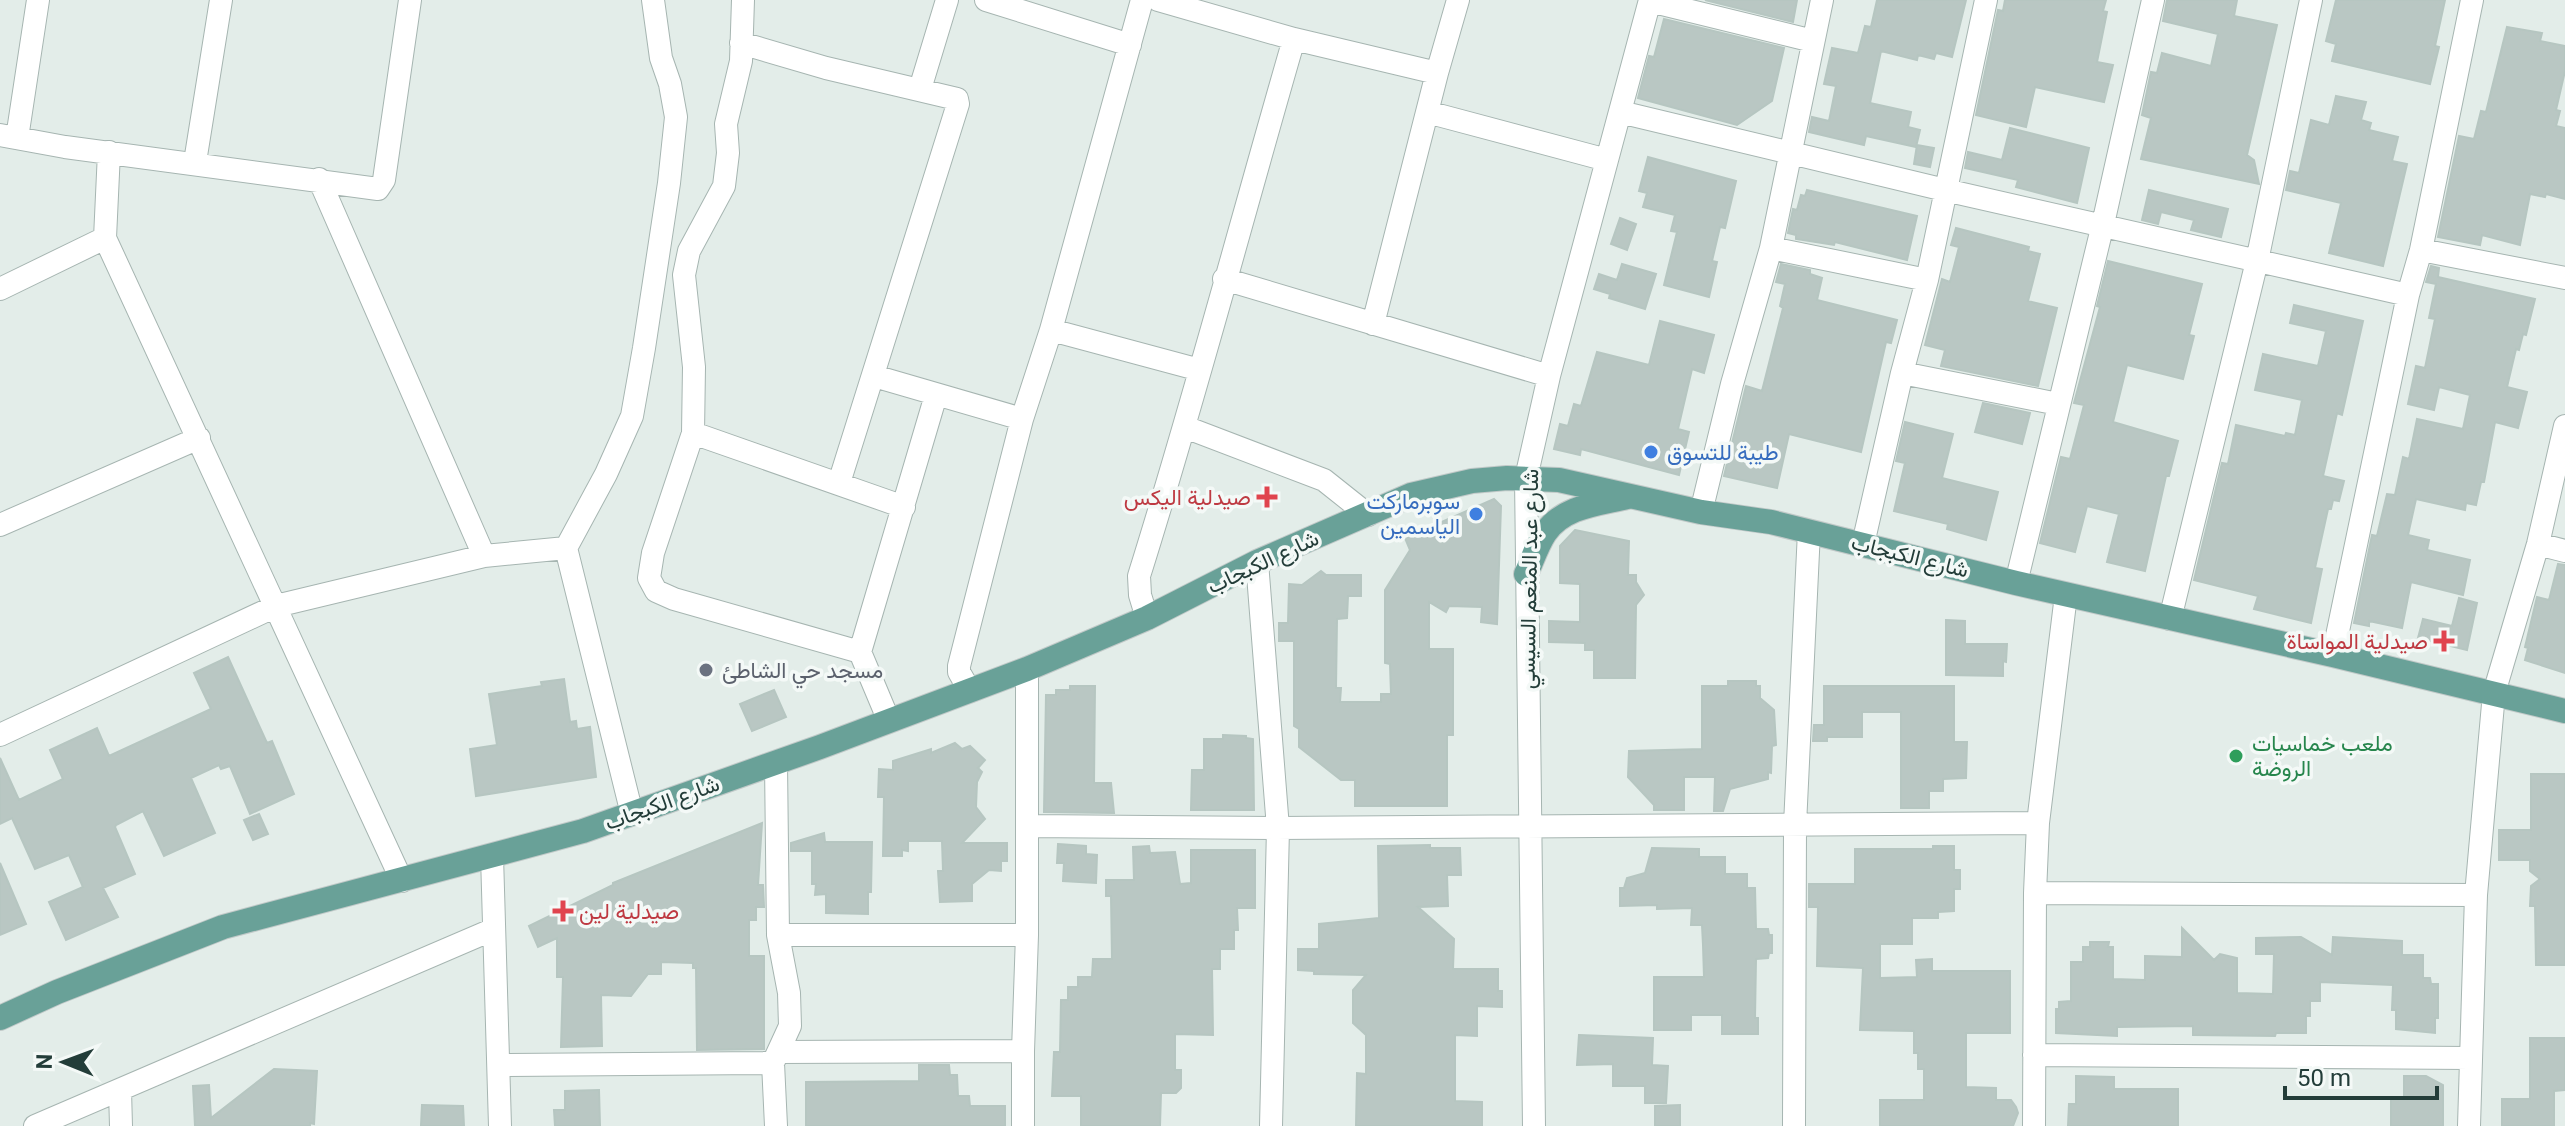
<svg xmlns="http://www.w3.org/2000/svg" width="2565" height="1126" viewBox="0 0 2565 1126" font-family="Roboto,Vazirmatn,sans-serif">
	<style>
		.building { fill: #b9c7c3; stroke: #b6c6c1; stroke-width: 2 }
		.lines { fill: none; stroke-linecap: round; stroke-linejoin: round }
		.minor-casing { stroke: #a6b5b1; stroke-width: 24 }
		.major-casing { stroke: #c1c9c8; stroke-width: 26 }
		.minor { stroke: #fff; stroke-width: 22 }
		.major { stroke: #69a198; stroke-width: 24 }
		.shop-dot { fill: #3f7fe0; stroke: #f4f9f7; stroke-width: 3 }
		.health-dot { fill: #e0444e; stroke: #f4f9f7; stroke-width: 3 }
		.worship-dot { fill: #6b7280; stroke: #f4f9f7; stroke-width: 3 }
		.leisure-dot { fill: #2e9e5b; stroke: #f4f9f7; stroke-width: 3 }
		.labels { text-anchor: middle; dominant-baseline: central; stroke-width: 7; stroke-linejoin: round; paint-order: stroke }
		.shop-label { font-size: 22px; fill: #366cbe; stroke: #f4f9f7; text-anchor: start }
		.health-label { font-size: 22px; fill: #be3a42; stroke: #f4f9f7; text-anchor: end }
		.street-label { font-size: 22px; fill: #233d39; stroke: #f4f9f7 }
		.worship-label { font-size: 22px; fill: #5b616d; stroke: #f4f9f7; text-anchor: start }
		.leisure-label { font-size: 22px; fill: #27864d; stroke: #f4f9f7; text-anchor: start }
	</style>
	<rect width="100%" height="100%" fill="#e3ede9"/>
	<path class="building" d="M1705,0H1797L1793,22Z
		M1877,0H1966L1952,57L1936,53L1934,59L1918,55L1917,60L1881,51L1870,103L1911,112L1908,127L1920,130L1916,147L1866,136L1864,145L1809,132L1812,117L1829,121L1836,86L1824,84L1832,48L1858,53L1865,26L1871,27Z
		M2005,0H2106L2103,11L2107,12L2097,62L2113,65L2104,102L2035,87L2026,127L1976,115L1998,10L2003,11Z
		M2167,0H2237L2234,16L2277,25L2247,155L2254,160L2259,184L2141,159L2151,118L2142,115L2151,72L2157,73L2162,53L2211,66L2218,34L2163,21Z
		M2336,0H2445L2435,46L2439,47L2430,84L2332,61L2336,44L2326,41Z
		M1664,19L1784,48L1772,101L1737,125L1638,98L1649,56L1654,57Z
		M2507,27L2542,33L2540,41L2565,46V71L2556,110L2560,111L2556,126L2565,128V199L2546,194L2545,197L2530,194L2520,245L2482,235L2480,245L2438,237L2459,136L2474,139L2481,111L2486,112Z
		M2336,96L2366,102L2361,120L2371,123L2369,130L2398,137L2392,161L2407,164L2383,266L2329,253L2341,203L2286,190L2290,171L2299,173L2311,120L2329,125Z
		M2010,128L2089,148L2077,203L2016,187L2018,180L1965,168L1968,152L2002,160Z
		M1917,145L1934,148L1930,167L1914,164Z
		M1648,157L1736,181L1725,228L1720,227L1712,261L1717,262L1709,297L1664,285L1677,232L1671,231L1675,215L1643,207L1647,193L1639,191Z
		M1807,190L1917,216L1907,260L1835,242L1834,245L1796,239V235L1788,233L1793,209L1797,210L1801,195L1805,196Z
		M2149,190L2228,209L2221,237L2191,230L2194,220L2161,212L2158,224L2142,220Z
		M1620,218L1636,224L1627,250L1611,244Z
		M1956,228L2029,247L2028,251L2040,254L2028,301L2057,308L2038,386L1941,366L1945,350L1925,345L1942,279L1950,282L1959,247L1951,245Z
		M2108,261L2202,284L2189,335L2194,336L2183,379L2127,365L2113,422L2178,441L2169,476H2166L2145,571L2107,562L2119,514L2087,506L2075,552L2040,543L2061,457L2070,459L2084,405L2074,403L2100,307L2097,306Z
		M1622,264L1656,274L1645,309L1609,298L1610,294L1594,289L1599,274L1617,280Z
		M1781,264L1810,270V274L1822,278L1817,300L1897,320L1891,343L1886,342L1861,452L1789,434L1777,488L1724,476L1746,386L1762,391L1783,308L1780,306L1785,284L1776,282Z
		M2431,266L2439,268L2438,277L2535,299L2526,335L2523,334L2519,350L2516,349L2507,387L2527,392L2518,428L2495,422L2484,482H2481L2476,505L2466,503L2465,510L2416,499L2408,535L2429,540L2427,550L2470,560L2463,595L2411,582L2402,628L2369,621V626L2354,623L2372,535L2377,536L2387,494L2395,495L2403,457L2409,459L2417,419L2463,429L2470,395L2439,387L2434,410L2408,404L2416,366L2425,368L2435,319L2429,318L2436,284L2426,282Z
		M2294,305L2363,321L2342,415L2337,413L2323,476L2344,481L2339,501L2333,500L2331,509H2328L2315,568L2322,569L2311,623L2254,609L2258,596L2194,580L2222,463L2228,464L2236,425L2285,436L2286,433L2295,435L2302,400L2255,390L2263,354L2318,366L2326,331L2290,323Z
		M1660,321L1714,335L1704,373L1692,369L1678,429L1689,432L1679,475L1581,449L1580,455L1554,449L1560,424L1568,426L1574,404L1581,406L1597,352L1649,365Z
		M1983,403L2030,413L2022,444L1975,432Z
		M1905,422L1953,434L1942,478L1998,492L1986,540L1947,529L1948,524L1894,511L1905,463L1896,461Z
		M1494,499L1501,506L1497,624L1481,622L1482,607L1449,606L1446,612L1429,602V649H1453V735H1447V806H1355V780H1341L1299,747V729L1294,726V641H1279V623H1288L1289,584L1302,585L1321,571L1326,575H1361V596H1348L1347,618L1337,619L1336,688H1341L1340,702H1381V694H1391L1390,664L1385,663V590L1410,550L1405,538Z
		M1575,530L1629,541L1628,575H1636V582L1644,595L1636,605L1635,678H1594V650H1585V643L1549,642V621L1580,622V584L1560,583V546Z
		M2558,564L2565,565V673L2525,660L2528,648L2525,647L2537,597L2549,600Z
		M2459,598L2477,603L2467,650L2418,638L2423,619L2452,626Z
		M1946,620L1965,621V644H2007L2006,662L2003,661V676L1946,675Z
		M228,657L267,743L272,741L294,794L250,814L230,766L221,769L219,765L191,778L215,833L164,856L143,811L116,825L115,827L135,874L103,888L118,917L66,940L49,902L83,887L69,855L35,869L12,818L0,824V758L19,800L63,779L50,750L97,728L109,756L211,709L194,673Z
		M564,679L570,722L576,721L577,729L590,727L596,777L476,796L470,749L497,745L489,694L542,686L541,682Z
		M1728,681H1756V686H1760V698L1774,710L1776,745L1772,746L1771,773L1768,772V779L1730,789L1723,811H1714L1715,777H1684V810H1654V805L1628,777L1629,751L1702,749V686H1728Z
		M1070,686H1095L1094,783H1111L1114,813L1044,812L1046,695H1056V690H1070Z
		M1824,686H1954V742H1967L1966,778L1943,779V791H1929V808H1901V712H1862V737H1827V741H1813L1814,725H1824Z
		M774,690L786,717L752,731L740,704Z
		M1223,735L1246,736V738L1253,739L1254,810H1191L1192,770H1204V739H1223Z
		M955,743L962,749L970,746L985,760L978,768L982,772L977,782L976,807L985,819L962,843H1007V861H1001V871L989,870L972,884V901L940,902L938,871H943L942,841H908V851L902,850V856H883L884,797H878L879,769L893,770V761L931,749V753Z
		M2531,774H2565V965H2536L2535,906H2530L2531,886L2540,879L2530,871V860H2499V830H2531Z
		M259,814L268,834L253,840L244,820Z
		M762,823L758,885H763L764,907H756V920H749V956H764V1049L697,1050L696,968H693V963L661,962V974H648L631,996L601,995L602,1046L561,1047L563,977H557V938L538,947L529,926L613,885V883Z
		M824,833L825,842H872L871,892H868V914L826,913V894L815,895L816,884H812V851H791V843Z
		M1058,844L1086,846V854L1097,855L1096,883L1063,881L1064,863H1057Z
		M1430,845V848H1460L1461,875H1447L1448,906L1418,907L1454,939L1453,969H1498V991H1502V1007L1477,1006V1036L1455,1035V1101L1482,1102V1126H1356L1357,1073L1366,1074V1035L1353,1023V990L1366,975L1314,974V971L1298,970V949H1319V924L1379,918L1378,846Z
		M1149,846L1150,853L1175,852L1180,884L1191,883V850H1255V908H1237L1238,930H1234V949H1220V969H1212L1213,1035L1175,1034V1070H1181V1088L1176,1093H1161L1160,1126H1081V1096H1052L1054,1052H1060L1061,1000H1068V987H1078V977H1092L1093,959H1112L1111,896H1106V880H1134L1133,847Z
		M1933,846H1954V870H1960V889H1954V911L1938,912V918H1912V944H1880V978L1917,977L1916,960L1932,959V971H2010V1033H1966V1087L1996,1088V1100H2011L2016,1107L2018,1113L2013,1126H1880V1100H1924V1069H1918V1053H1914V1031L1860,1030L1863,968L1817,966L1818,907H1809V884H1855V849H1933Z
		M1652,848L1699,849V857H1725V874H1747V888H1755L1756,929H1768L1769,935H1772V953H1769L1768,958L1756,959L1755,1018H1758V1034H1722V1015H1691V1030H1654V977H1704L1703,945L1702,925H1691L1692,908L1657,909V905L1620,906V888H1624L1627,878L1645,873Z
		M0,863L26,924L0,935Z
		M2182,928L2214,960L2220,954L2237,958V993L2273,994L2274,954H2256V938L2301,937L2332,955L2333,937L2402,941V955H2423V978H2430L2431,984H2438V1018H2435V1033L2396,1029V1010H2392L2393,985L2320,982V1001H2310V1016H2306V1033H2276L2275,1036L2193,1035V1026L2117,1027V1036L2056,1033V1009H2059V1002L2071,1001V962H2083V947H2090V942H2109L2108,947H2113V979L2145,980V956L2182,957Z
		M1579,1035L1653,1038L1652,1065L1668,1066L1666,1103H1645V1086H1613V1064L1577,1065Z
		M2530,1038H2565V1090L2554,1091V1126H2502V1099H2530Z
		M919,1065H949L950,1075H957L958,1096H969L970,1106H1005V1126H806V1082L919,1081Z
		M274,1069L317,1071L314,1124L310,1123V1126H195L193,1086L209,1085L211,1118Z
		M2076,1076L2114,1077V1089H2178V1126H2068L2069,1104H2076Z
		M2404,1076H2426L2443,1085V1126H2391V1098H2404Z
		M599,1090L600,1126H555L554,1110H565V1091Z
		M422,1105L463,1106L464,1126H421Z
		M1680,1105V1126H1655V1106Z"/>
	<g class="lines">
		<g class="minor-casing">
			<path id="minor" d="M743,0L741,61L726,124L728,153L724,186L689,251L684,275L694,367L693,433L653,553L649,578L656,591L674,599L860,652L889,721
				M986,0L1130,45
				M1158,0L1294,39L1437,73
				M1650,1L1813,41
				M741,43L826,68L957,99L958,104L839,483
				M920,89L947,0
				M1427,112L1607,160
				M1620,112L1945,190L2408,295
				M0,135L65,147L378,189L384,180L410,0
				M17,138L38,0
				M109,152L105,238L402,881
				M195,162L221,0
				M319,179L484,556
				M1771,248L1927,280
				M2421,250L2565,278
				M1224,279L1549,376
				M0,289L105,238
				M1373,324L1437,73L1458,0
				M1051,330L1200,370
				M1902,373L2058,404
				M874,376L1022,419
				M1185,427L1324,480L1368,515
				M693,433L904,507
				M1701,512L1732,384L1771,248L1822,0
				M0,525L199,438
				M1863,544L1902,373L1927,280L1986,0
				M2538,544L2565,551
				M1257,562L1278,828L1271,1126
				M2016,583L2103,224L2153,0
				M1147,618L1140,595L1139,576C1195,398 1242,218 1294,39
				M2170,619L2257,261L2311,0
				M860,652L936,395
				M2333,655L2408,295L2421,250L2472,0
				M970,691L959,672V666L1022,419L1051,330L1142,0
				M0,735L276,606L484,556L566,548
				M632,814L566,548L606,474L632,416L644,348L669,183L676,117L670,84L661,58L653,0
				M1028,826L1278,828L2038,823
				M492,856L500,1126
				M2035,893L2476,895
				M778,935H1027
				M779,1052L1023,1051
				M2034,1055L2470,1058
				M500,1065L773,1063
				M120,1090L121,1126
				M35,1126L494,929
				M776,1126L773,1063L790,1026L789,993L778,935L776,763
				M1023,1126V1051L1027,935V669
				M1534,1126L1526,478L1549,376L1650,0
				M1794,1126L1795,825L1809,531
				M2034,1126L2035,893L2038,823L2066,595
				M2469,1126L2476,895L2494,693L2538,544L2565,426"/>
		</g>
		<g class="major-casing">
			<path id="major" d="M1526,574C1532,561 1537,545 1545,533C1564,506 1598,504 1627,497
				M0,1018L57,992L223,927L583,831L820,747L1027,669L1147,618L1257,562L1411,495L1472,481L1507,478L1559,480L1701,512L1771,522L2016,583L2333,655L2565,711"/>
		</g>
		<use href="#minor" class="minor"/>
		<use href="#major" class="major"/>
	</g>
	<g class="shop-dot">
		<circle cx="1651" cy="452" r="8"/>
		<circle cx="1476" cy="514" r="8"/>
	</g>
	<g class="health-dot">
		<path d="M1263 485h8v8h8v8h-8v8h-8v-8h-8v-8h8z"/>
		<path d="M2440 629h8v8h8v8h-8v8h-8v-8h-8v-8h8z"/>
		<path d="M559 899h8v8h8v8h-8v8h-8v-8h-8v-8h8z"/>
	</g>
	<circle class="worship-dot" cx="706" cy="670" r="8"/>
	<circle class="leisure-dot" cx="2236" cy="756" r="8"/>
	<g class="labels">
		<g class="shop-label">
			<text x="1667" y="452">طيبة للتسوق</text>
			<text x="1460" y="501" text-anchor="end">سوبرماركت<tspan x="1460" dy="25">الياسمين</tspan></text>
		</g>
		<g class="health-label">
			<text x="1251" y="497">صيدلية اليكس</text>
			<text x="2428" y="641">صيدلية المواساة</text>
			<text x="579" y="911" text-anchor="start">صيدلية لين</text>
		</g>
		<g class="street-label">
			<text transform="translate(1910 556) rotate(14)">شارع الكبجاب</text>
			<text transform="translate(1263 562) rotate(-25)">شارع الكبجاب</text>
			<text transform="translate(1529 579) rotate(-89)">شارع عبد المنعم السيسي</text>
			<text transform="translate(662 803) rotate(-20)">شارع الكبجاب</text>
		</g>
		<g class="worship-label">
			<text x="722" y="670">مسجد حي الشاطئ</text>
		</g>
		<g class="leisure-label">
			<text x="2252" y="743">ملعب خماسيات<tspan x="2252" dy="25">الروضة</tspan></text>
		</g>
	</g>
	<g transform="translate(64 1062) rotate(271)" stroke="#f4f9f7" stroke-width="6" paint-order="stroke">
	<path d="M0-6L14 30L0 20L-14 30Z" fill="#233d39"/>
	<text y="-12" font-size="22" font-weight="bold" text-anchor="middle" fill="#233d39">N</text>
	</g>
	<path d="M2285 1086v12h152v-12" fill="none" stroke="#233d39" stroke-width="4"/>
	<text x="2297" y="1086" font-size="24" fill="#233d39" stroke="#f4f9f7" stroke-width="6" paint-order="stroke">50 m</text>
</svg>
